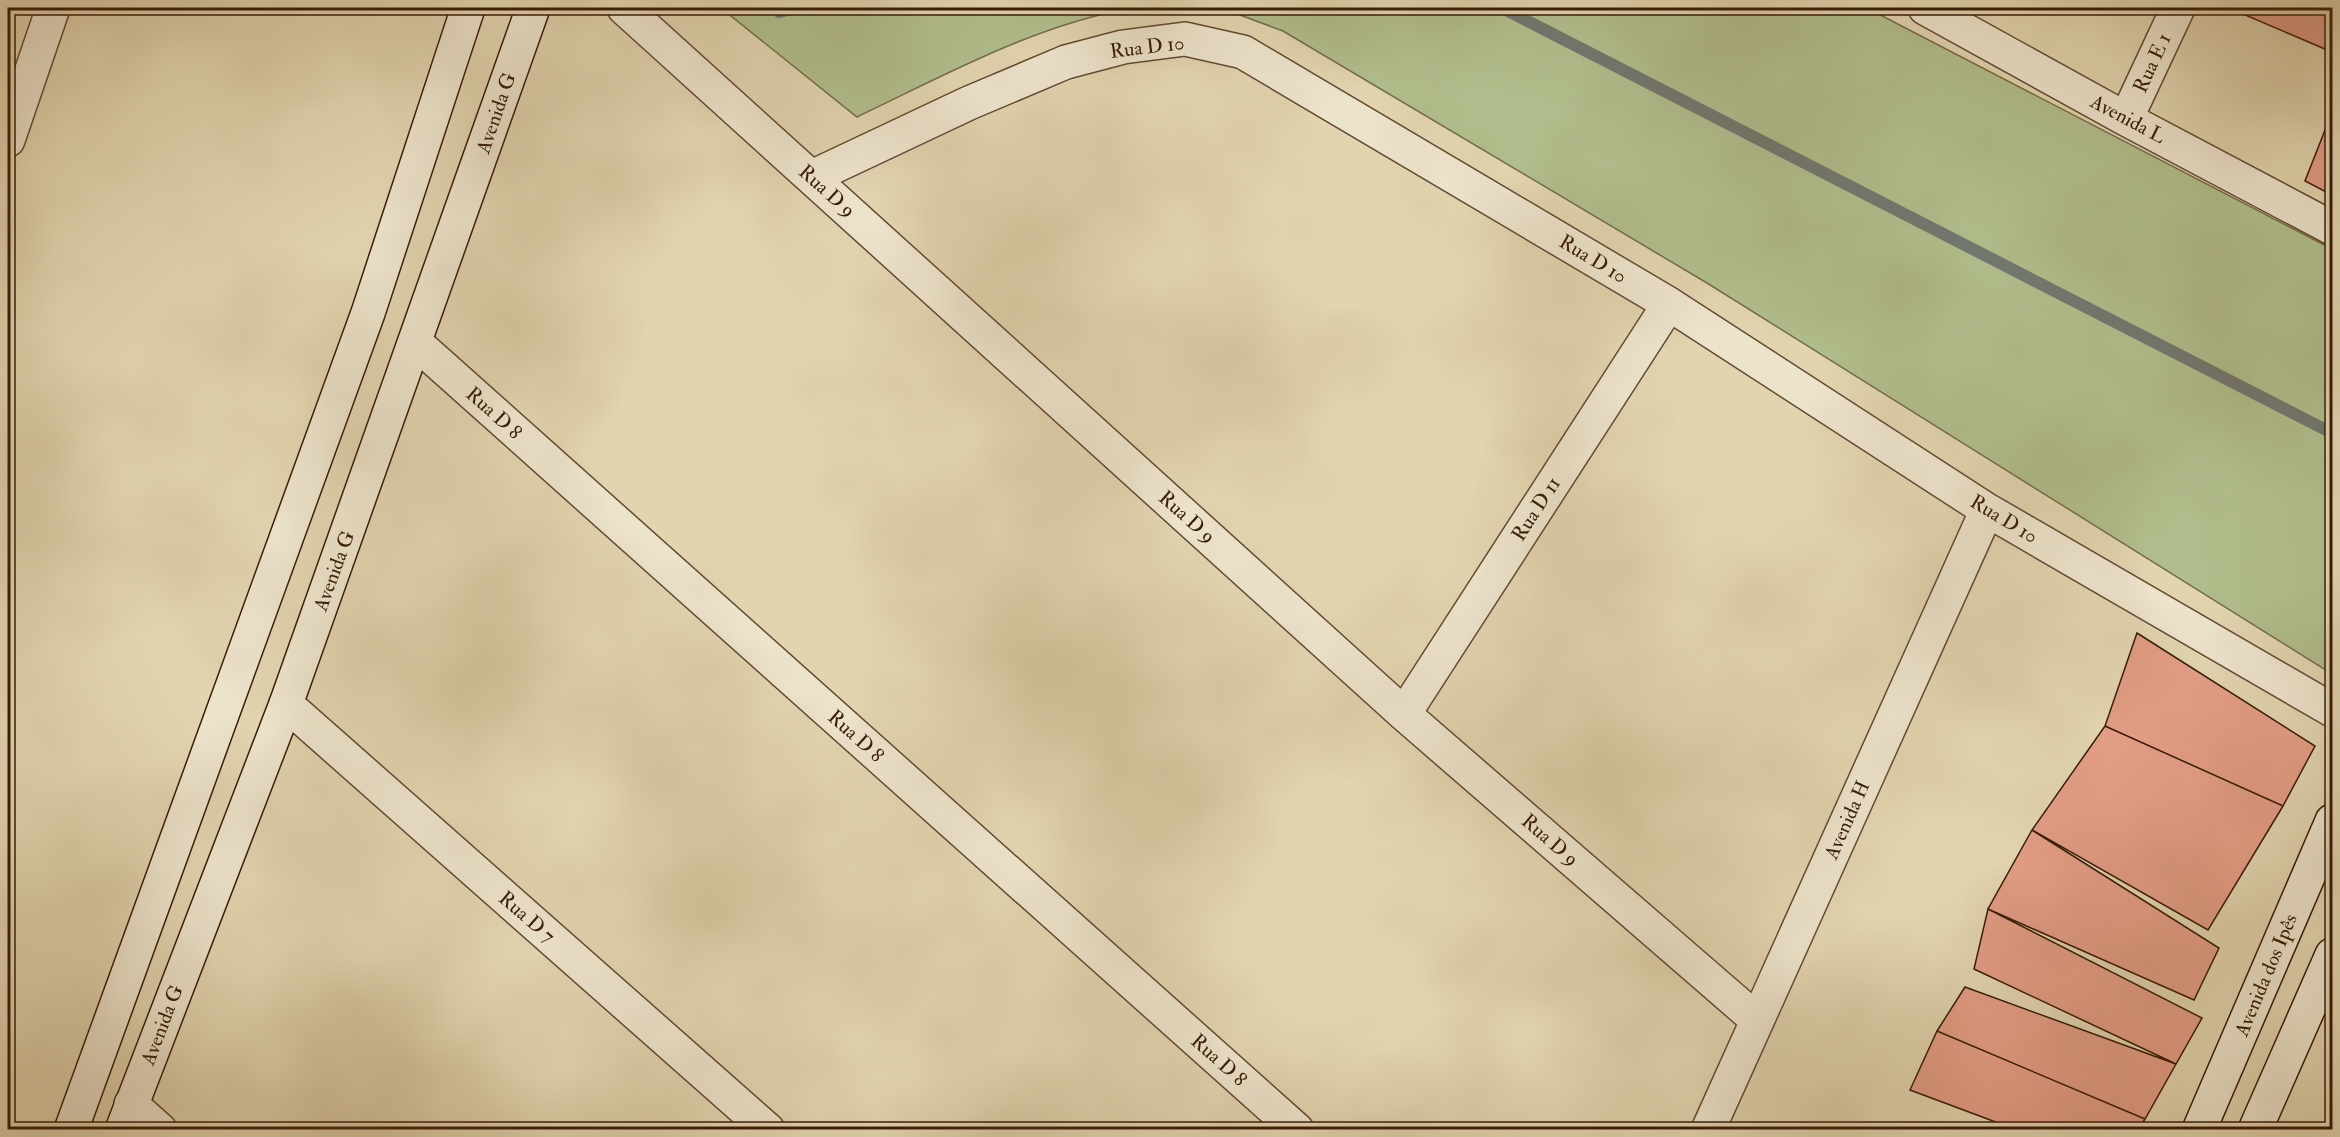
<svg xmlns="http://www.w3.org/2000/svg" width="2340" height="1137" viewBox="0 0 2340 1137" font-family="'IM FELL Double Pica',serif">
	<style>
		.green { fill: #b1bd8c; stroke: #746c4a; stroke-width: 1.5 }
		.lines { fill: none; stroke-linecap: round; stroke-linejoin: round }
		.stream { stroke: #727870; stroke-width: 12 }
		.building { fill: #e29d85; stroke: #381c08; stroke-width: 1.5 }
		.minor-casing { stroke: #624a32; stroke-width: 36 }
		.secondary-casing { stroke: #381c08; stroke-width: 36 }
		.minor { stroke: #ece3cb; stroke-width: 33 }
		.secondary { stroke: #ece3cb; stroke-width: 33 }
		.labels { text-anchor: middle; dominant-baseline: central; stroke-width: 4.5; stroke-linejoin: round; paint-order: stroke }
		.street-label { font-size: 20px; fill: #381c08; stroke: #ece3cb }
	</style>
	<rect width="100%" height="100%" fill="#e1d4af"/>
	<filter id="stains"><feTurbulence type="fractalNoise" baseFrequency=".00333" numOctaves="4"/><feColorMatrix values="0 0 0 0 .2 0 0 0 0 .09 0 0 0 0 .02 0 0 0 .5 -.17"/></filter>
	<radialGradient id="worn" r=".72"><stop offset=".6" stop-color="#630" stop-opacity="0"/><stop offset="1" stop-color="#630" stop-opacity=".3"/></radialGradient>
	<path class="green" d="M721,8H1132C1035,25 945,75 857,117Z
		M1221,8H1867L2332,249V674L1707,283L1283,31Z"/>
	<g class="lines">
		<path class="stream" d="M1502,8L2332,433
			M779,12L797,8"/>
	</g>
	<path class="building" d="M2229,8H2332V52Z
		M2329,120L2332,122V195L2305,181Z
		M2137,633L2315,746L2283,806L2105,726Z
		M2105,726L2283,806L2208,930L2032,830Z
		M2032,830L2219,948L2194,1000L1988,909Z
		M1988,909L2202,1018L2176,1064L1974,969Z
		M1965,987L2176,1064L2145,1119L1937,1031Z
		M1937,1031L2145,1119L2138,1130H2017L1910,1090Z"/>
	<g class="lines">
		<g class="minor-casing">
			<path id="minor" d="M624,8L1404,714L1757,1020
				M1925,8L2126,119L2332,228
				M2126,119L2178,8
				M8,140L53,8
				M812,177L969,103L1066,62L1123,47L1185,39L1243,52L1669,304L1987,510L2332,710
				M416,343L1297,1130
				M286,704L768,1130
				M1404,714L1669,304
				M131,1104L160,1130
				M1708,1130L1987,510"/>
		</g>
		<g class="secondary-casing">
			<path id="secondary" d="M71,1130L368,313L468,8
				M122,1130L286,704L533,8
				M2199,1130L2332,821
				M2255,1130L2332,955"/>
		</g>
		<use href="#minor" class="minor"/>
		<use href="#secondary" class="secondary"/>
	</g>
	<g class="labels">
		<g class="street-label">
			<text transform="translate(1147 47) rotate(-7)">Rua D 10</text>
			<text transform="translate(2152 63) rotate(-65)">Rua E 1</text>
			<text transform="translate(496 113) rotate(-71)">Avenida G</text>
			<text transform="translate(2128 119) rotate(28)">Avenida L</text>
			<text transform="translate(827 191) rotate(42)">Rua D 9</text>
			<text transform="translate(1593 259) rotate(31)">Rua D 10</text>
			<text transform="translate(494 413) rotate(42)">Rua D 8</text>
			<text transform="translate(1536 509) rotate(-57)">Rua D 11</text>
			<text transform="translate(1187 517) rotate(42)">Rua D 9</text>
			<text transform="translate(2004 519) rotate(31)">Rua D 10</text>
			<text transform="translate(334 571) rotate(-70)">Avenida G</text>
			<text transform="translate(856 736) rotate(42)">Rua D 8</text>
			<text transform="translate(1847 820) rotate(-66)">Avenida H</text>
			<text transform="translate(1550 840) rotate(41)">Rua D 9</text>
			<text transform="translate(527 917) rotate(41)">Rua D 7</text>
			<text transform="translate(2266 975) rotate(-67)">Avenida dos Ipês</text>
			<text transform="translate(162 1025) rotate(-69)">Avenida G</text>
			<text transform="translate(1219 1060) rotate(42)">Rua D 8</text>
		</g>
	</g>
	<rect width="2340" height="1137" fill="none" stroke="#e1d4af" stroke-width="30"/>
	<rect x="9" y="9" width="2322" height="1119" fill="none" stroke="#381c08" stroke-width="3"/>
	<rect x="15" y="15" width="2310" height="1107" fill="none" stroke="#381c08" stroke-width="1.5"/>
	<rect width="100%" height="100%" filter="url(#stains)"/>
	<rect width="100%" height="100%" fill="url(#worn)"/>
</svg>
